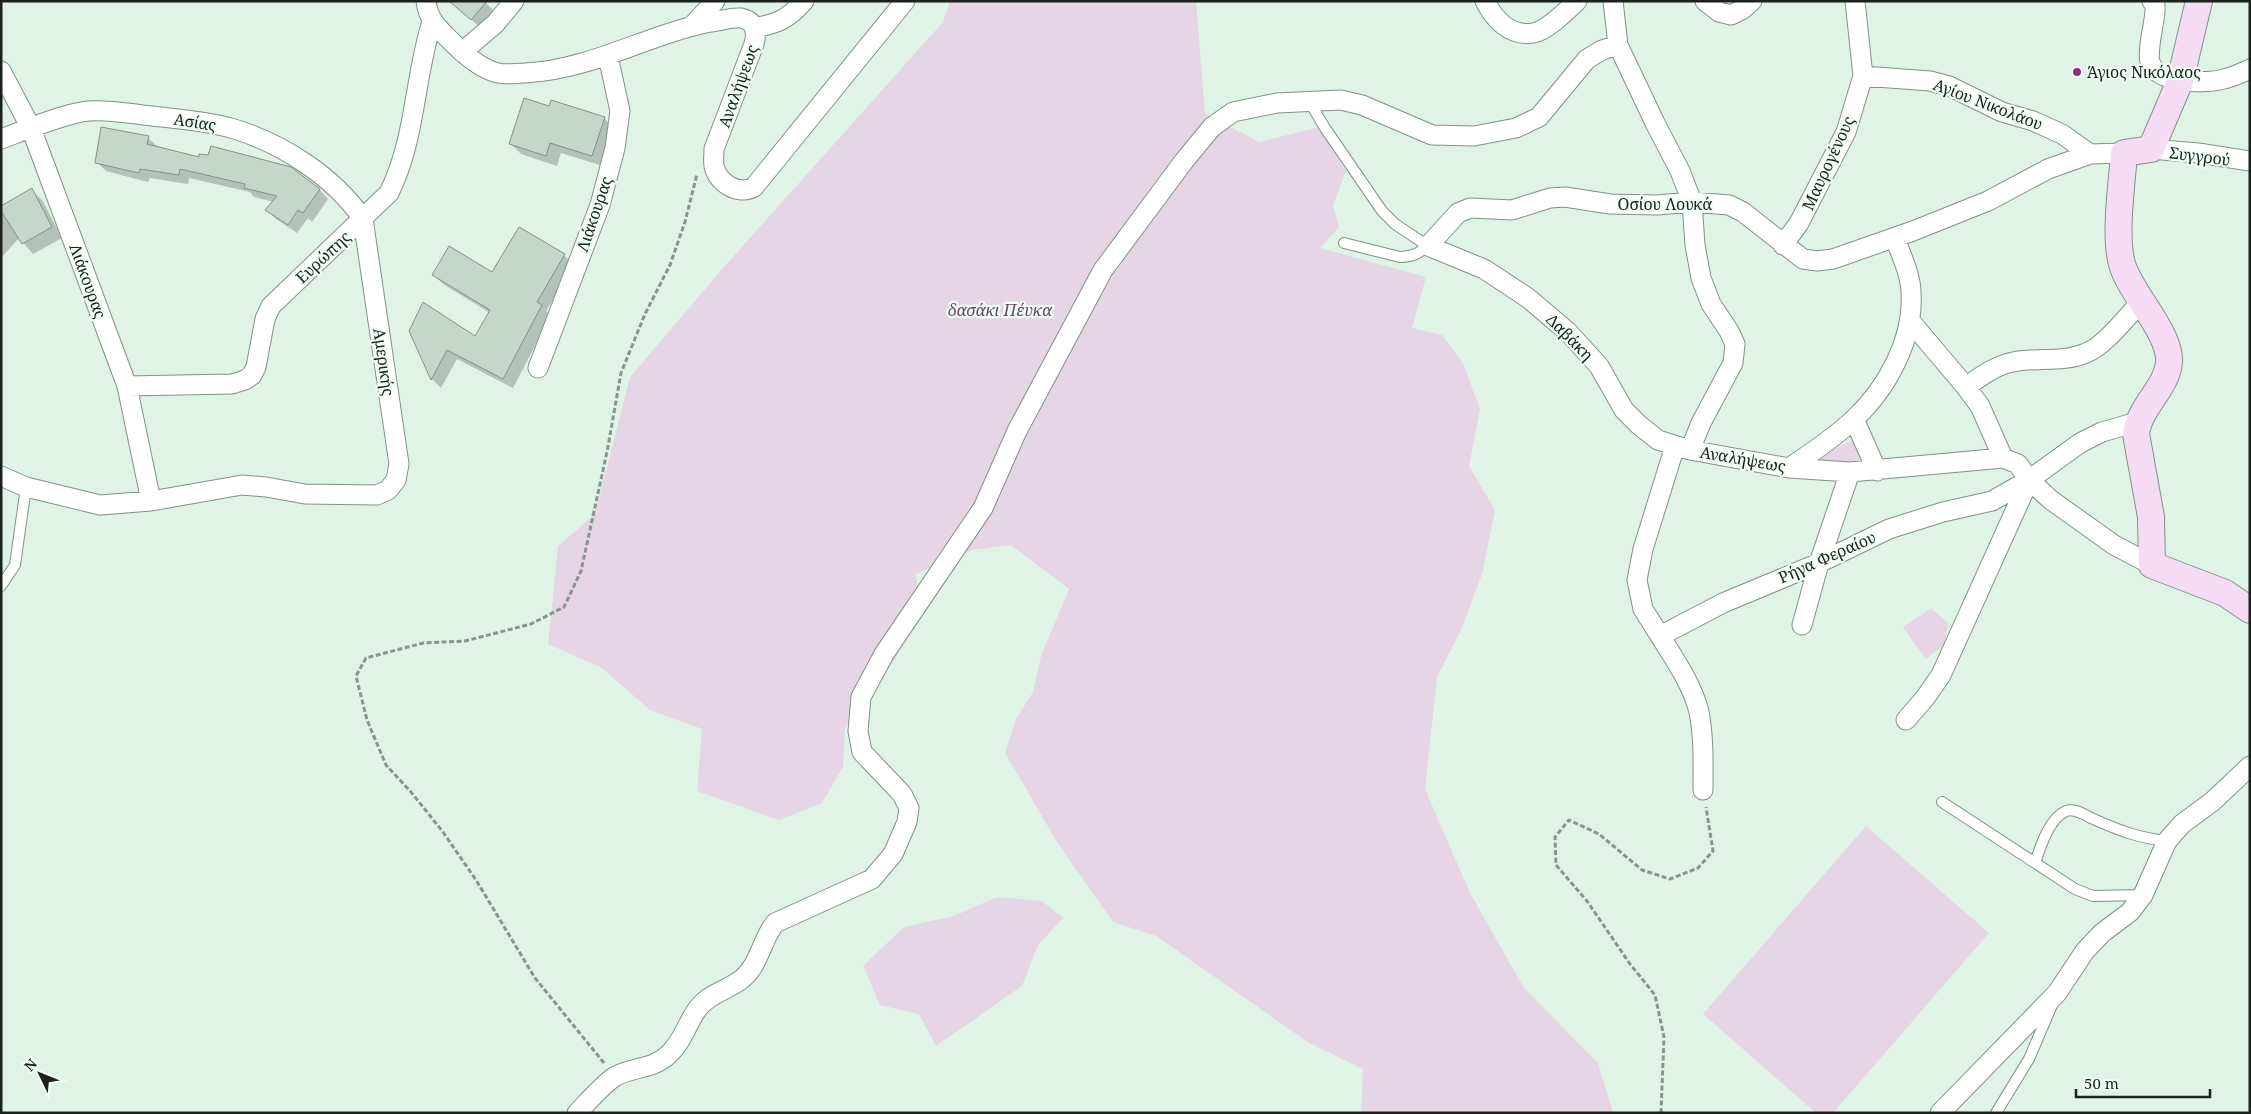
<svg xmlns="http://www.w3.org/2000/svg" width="2251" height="1114" viewBox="0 0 2251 1114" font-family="'Noto Serif',serif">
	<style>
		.green { fill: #e6d6e5 }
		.shadow { fill: #0003 }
		.building { fill: #c4d7cb; stroke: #819387 }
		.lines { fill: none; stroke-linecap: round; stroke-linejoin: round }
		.lane-casing { stroke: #819287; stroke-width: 12 }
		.street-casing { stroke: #819287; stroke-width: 21 }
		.secondary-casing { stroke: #819287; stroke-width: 28 }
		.path { stroke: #87958c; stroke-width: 3; stroke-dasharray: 5 2.5; stroke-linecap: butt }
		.lane { stroke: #fff; stroke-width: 10 }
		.street { stroke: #fff; stroke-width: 19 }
		.secondary { stroke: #f5dbf4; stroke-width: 26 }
		.poi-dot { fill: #8e288e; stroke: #effff5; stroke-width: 2 }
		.labels { text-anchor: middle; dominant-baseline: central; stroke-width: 4.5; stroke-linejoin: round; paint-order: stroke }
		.poi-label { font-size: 16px; fill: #1b211d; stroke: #effff5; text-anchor: start }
		.street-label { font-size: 16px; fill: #1b211d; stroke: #effff5 }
		.park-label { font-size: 16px; font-style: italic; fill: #6a4468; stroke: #effff5 }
	</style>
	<rect width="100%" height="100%" fill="#dff3e6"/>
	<path class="green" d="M950,1H1196L1205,114L1260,142L1318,127L1346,171L1333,205L1339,227L1320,248L1426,277L1412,328L1442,335L1463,363L1480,409L1469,466L1495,510L1482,574L1461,630L1437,677L1425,789L1470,893L1524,988L1598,1063L1613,1113H1361L1363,1069L1309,1043L1156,936L1113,922L1057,842L1005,753L1016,719L1033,692L1041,656L1069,589L1011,545L972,550L916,574L920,613L893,663L845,727L843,767L822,803L779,820L697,791L702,729L650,710L602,668L548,644L558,546L595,514L630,377L724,267L943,22Z
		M1858,438L1866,466L1804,463Z
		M1931,608L1948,623L1945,644L1926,659L1903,627Z
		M1866,826L1989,933L1833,1113H1816L1703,1014Z
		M997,897L1042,901L1063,918L1038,945L1022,986L936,1046L919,1014L880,1005L863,966L904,927L954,916Z"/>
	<path class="shadow" d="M449,1H484L494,11L480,27Z
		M550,108L604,118L615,129L603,166L561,153L557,166L521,154L510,143Z
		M148,138L158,147L319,189L328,199L312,222L308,218L297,233L276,219L267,210L274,202L254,197L250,192L189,178L188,184L150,178L148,182L106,171L97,162Z
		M31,190L42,200L62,238L33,254L19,238L1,258V207Z
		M564,255L574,265L546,311L551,315L513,388L457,359L441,388L432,379L410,331L476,338L490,313L443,284L433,274H492Z"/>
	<path class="building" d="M449,1H487L471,20Z
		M524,98L549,106L551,100L605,117L592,156L550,143L546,156L509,144Z
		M101,127L149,136L147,144L199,157V154L208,155L211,146L291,167L320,189L303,213L298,210L288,225L265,210L277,196L244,188L245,184L180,169L179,175L140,169L139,173L95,163Z
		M32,188L52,227L22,244L1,211V206Z
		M519,227L565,254L537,302L542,305L503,379L447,350L431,380L409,331L423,302L475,336L490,310L432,275L449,246L492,272Z"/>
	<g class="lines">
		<g class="lane-casing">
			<path id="lane" d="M1310,103L1325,128L1382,211L1395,224L1428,246C1419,253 1412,257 1400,257L1344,243
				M1,586L15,565L26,487
				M1942,802L2075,889L2093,896L2143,895
				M2035,863C2040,848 2049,818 2066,811C2074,808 2084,814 2091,818C2118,830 2138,838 2167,841
				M1996,1113L2029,1059L2052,1005"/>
		</g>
		<g class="street-casing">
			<path id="street" d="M426,1C428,21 441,31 454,44C466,56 481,69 498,73C507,75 516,73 525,73C591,70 648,34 711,22C720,21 732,17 741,18C756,21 757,33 754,44L714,149C714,154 713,161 714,166C718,183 738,196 754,187L905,1
				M1485,1C1494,19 1510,37 1533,33C1547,31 1566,11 1577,1
				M1613,1L1618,45L1655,123L1680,171L1692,202L1695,245L1701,278L1711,304L1729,331L1735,344L1733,363L1701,423L1690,450
				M1705,1L1719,12L1731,15L1743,9L1752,1
				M1855,1L1863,76L1930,81L1949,86L2002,112L2033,121L2062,134L2090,154
				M2152,1L2155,5V12C2154,24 2147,51 2150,62C2157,84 2206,84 2224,79C2233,77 2241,73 2250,69
				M692,26L715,1
				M755,28C779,23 788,19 804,1
				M462,52L495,24L514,1
				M1,71L31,128L127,386L151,501
				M1,139C25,130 63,114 88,111C109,109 131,114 152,116C178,119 206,121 231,128C282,143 333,176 363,219L399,464L396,480L388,490L377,495L305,494L266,487L242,485L151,501L100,505L26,487L1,476
				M2151,149L2198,153L2250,161
				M2124,153L2090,154L2048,169L1988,201L1913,231L1833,259L1817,261L1803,259L1743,212L1729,205L1692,202L1657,205L1610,204L1565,197L1550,198L1512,210L1470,208L1458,213L1428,246L1484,269L1528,298L1568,332L1599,366L1624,410L1639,425L1658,440L1690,450L1789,468L1850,472L2003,458L2018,464L2029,480L2051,500L2114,545L2152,565
				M1783,245L1799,223L1846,132L1863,76
				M1911,322L1966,387
				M538,368L600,205L615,148L620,111L608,56
				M127,386L232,384L245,380L252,375L256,367L265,319L271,306L389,193C416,139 414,78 432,22
				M1854,419L1877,471
				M1675,446L1643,549L1637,580L1643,609L1660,636L1723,603L1819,563L1889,529L1943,512L1992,501L2029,480L2080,443L2102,432L2137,422
				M2003,458L1980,406L1966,387C1980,377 1996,365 2013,362C2037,357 2063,363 2086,353C2105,346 2127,316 2142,301
				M1789,468C1811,453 1834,438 1853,420C1887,389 1914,339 1911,293C1911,275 1901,255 1895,238
				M1802,625L1819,563L1850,472
				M1660,636C1674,658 1693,686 1699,712C1704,738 1703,763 1703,790
				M1906,720L1925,698L1941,675L2029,480
				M577,1113C586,1104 606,1081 616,1076C633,1067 653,1069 668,1055C683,1042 687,1022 699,1007C710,993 729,990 743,978C759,965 762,939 775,923L872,879L893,854L907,822L909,808L902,794L862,752L858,731L861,697L884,654L983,508L1017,431L1103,270L1184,161L1212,127L1233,112L1277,103L1341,100L1362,105L1432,135L1474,136L1516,128L1539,117L1587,59L1602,50L1618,45
				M1940,1113L2057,993L2085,951L2102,933L2130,912L2143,895L2167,841L2182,824L2213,801L2250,766"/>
		</g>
		<g class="secondary-casing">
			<path id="secondary" d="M2199,1L2180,81L2151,149L2124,153C2122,184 2114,235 2122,264C2130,293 2171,333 2169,362C2167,388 2139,407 2136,434L2151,517L2152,565L2225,593L2250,610"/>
		</g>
		<path class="path" d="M604,1063L535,978L476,880L443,832L411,792L386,765L367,720L356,676L366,658L423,643L465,641L531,624L564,607L581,571L607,452L621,373L645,314L670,265L685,222L697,174
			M1661,1113L1664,1037L1655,995L1630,964L1587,901L1556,865L1555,837L1569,820L1599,834L1642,870L1670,879L1698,868L1713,851L1706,807"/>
		<use href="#lane" class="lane"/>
		<use href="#street" class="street"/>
		<use href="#secondary" class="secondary"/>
	</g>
	<circle class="poi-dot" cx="2077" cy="72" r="5"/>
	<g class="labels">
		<g class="poi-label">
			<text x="2087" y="72">Άγιος Νικόλαος</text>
		</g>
		<g class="street-label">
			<text transform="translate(738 86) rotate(-70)">Αναλήψεως</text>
			<text transform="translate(1988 104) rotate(21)">Αγίου Νικολάου</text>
			<text transform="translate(195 122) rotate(9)">Ασίας</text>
			<text transform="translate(2200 156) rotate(7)">Συγγρού</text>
			<text transform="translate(1828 163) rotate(-65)">Μαυρογένους</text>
			<text x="1665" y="204">Οσίου Λουκά</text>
			<text transform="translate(594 214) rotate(-71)">Λιάκουρας</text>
			<text transform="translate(323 257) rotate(-43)">Ευρώπης</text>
			<text transform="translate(88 281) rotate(70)">Λιάκουρας</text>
			<text transform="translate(1570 337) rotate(45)">Δαβάκη</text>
			<text transform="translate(384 362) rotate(82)">Αμερικής</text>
			<text transform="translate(1743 459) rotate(10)">Αναλήψεως</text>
			<text transform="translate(1827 557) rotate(-24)">Ρήγα Φεραίου</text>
		</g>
		<g class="park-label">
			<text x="1000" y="310">δασάκι Πέυκα</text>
		</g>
	</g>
	<rect width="2251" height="1114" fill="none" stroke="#1b211d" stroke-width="5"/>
	<g transform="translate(40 1074) rotate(313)" stroke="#effff5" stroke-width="4" paint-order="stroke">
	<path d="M0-4L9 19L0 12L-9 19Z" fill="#1b211d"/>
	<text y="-8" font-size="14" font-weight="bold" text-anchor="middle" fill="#1b211d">N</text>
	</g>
	<path d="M2076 1089v8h134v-8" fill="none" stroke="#1b211d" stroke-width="2.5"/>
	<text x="2084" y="1089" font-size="15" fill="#1b211d" stroke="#effff5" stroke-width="4" paint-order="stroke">50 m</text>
</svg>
